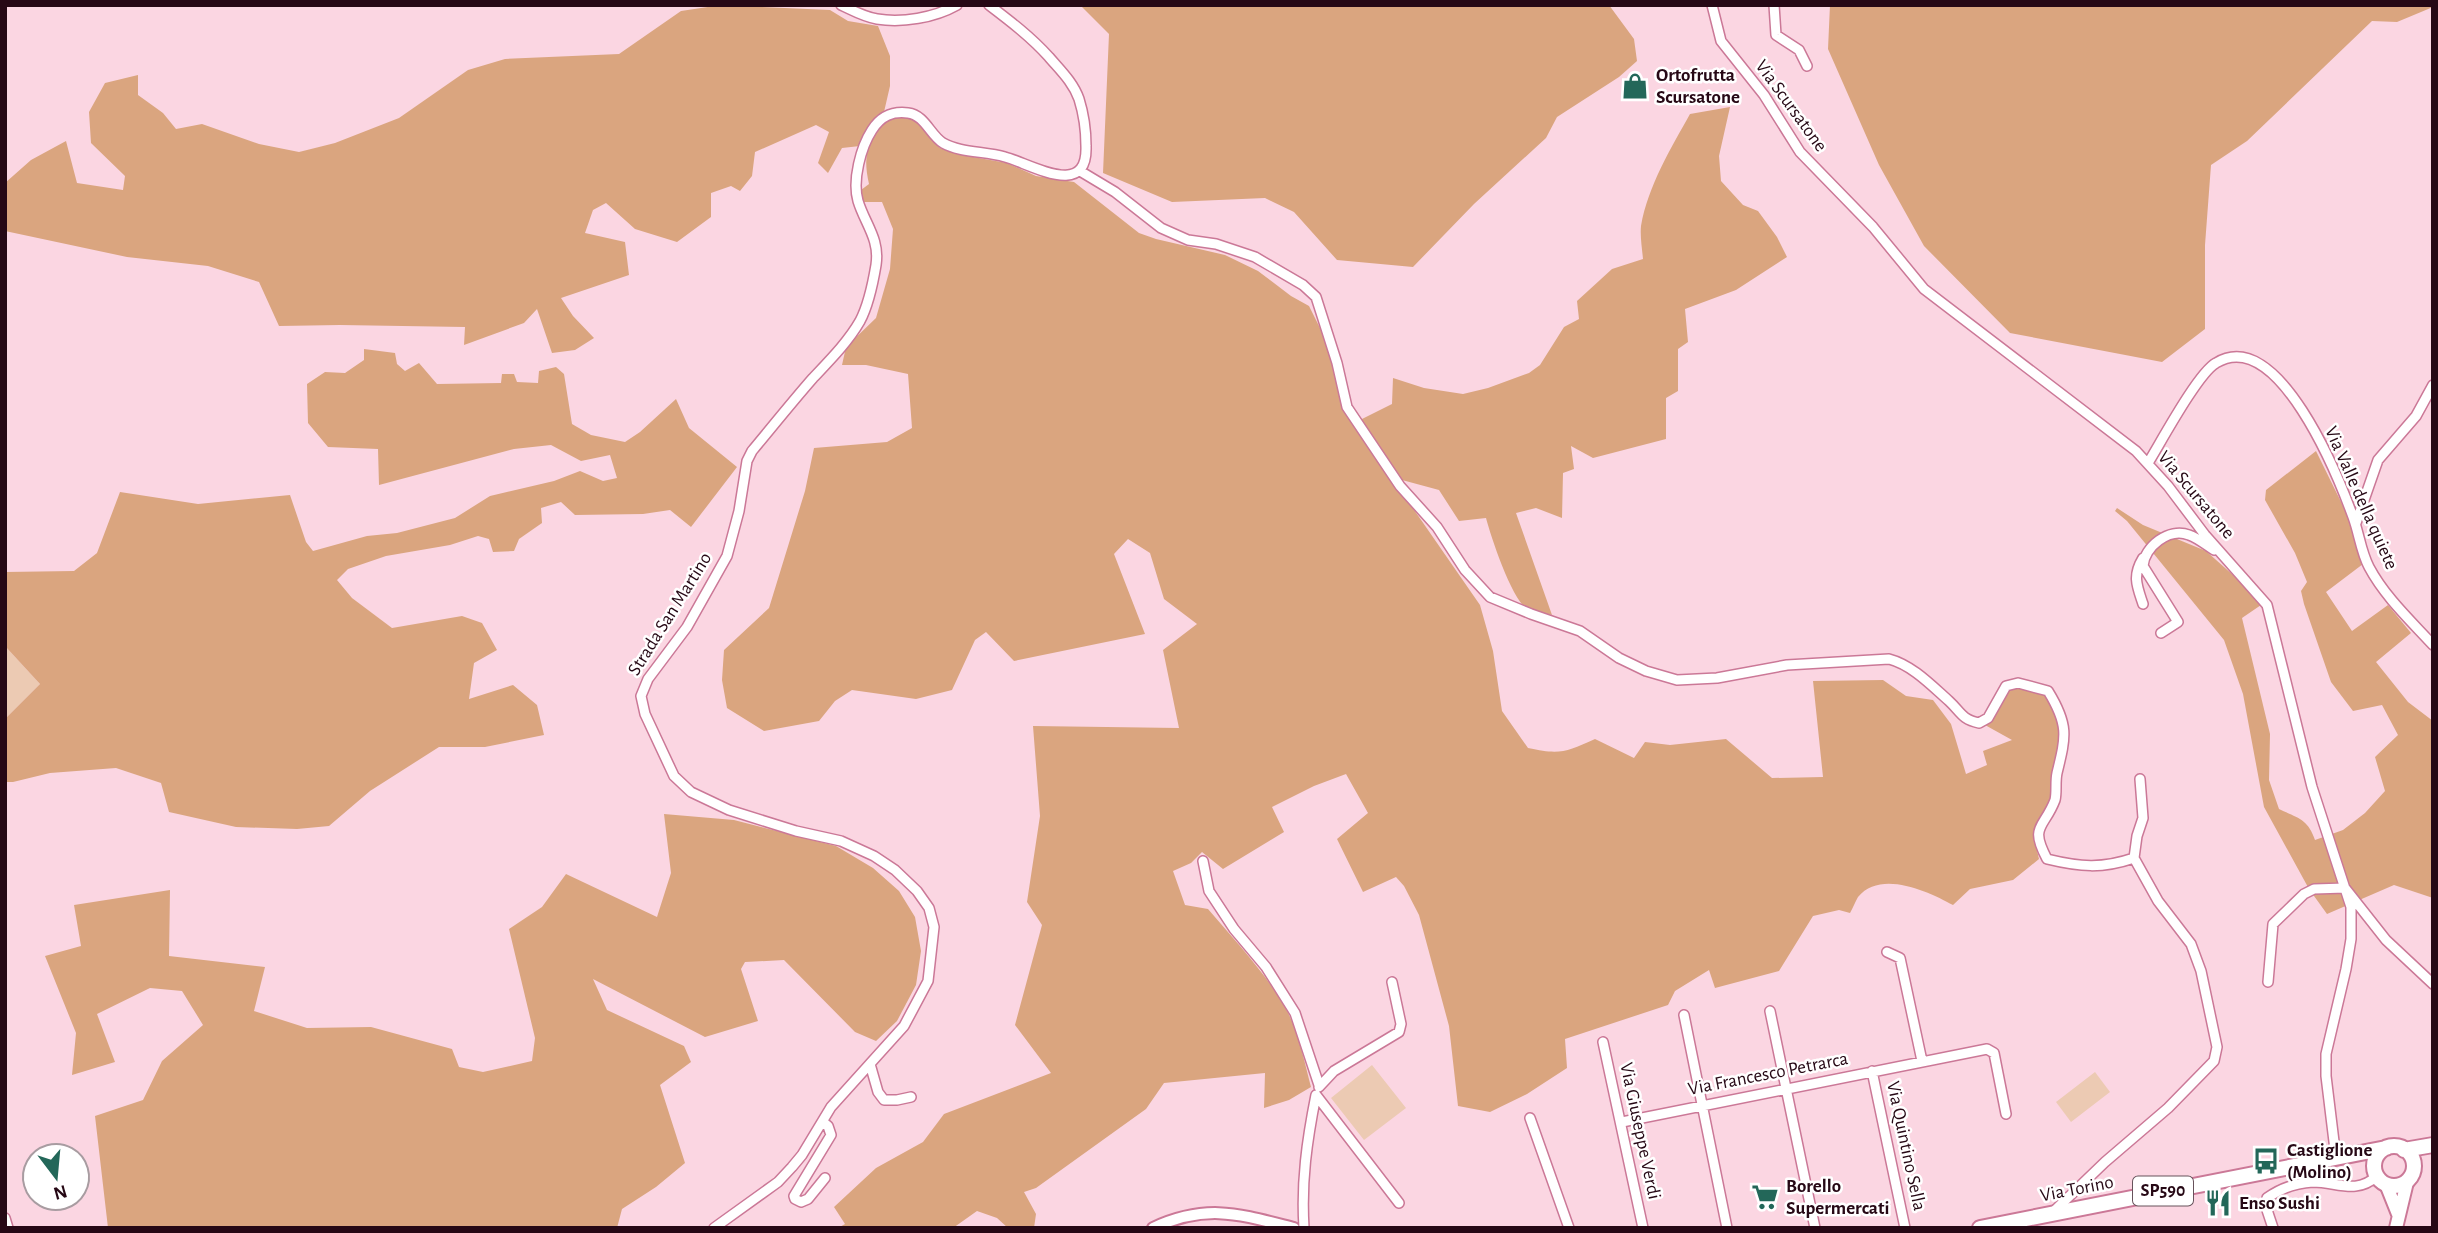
<svg xmlns="http://www.w3.org/2000/svg" width="2438" height="1233" viewBox="0 0 2438 1233" font-family="'Alegreya Sans',sans-serif">
	<style>
		.green { fill: #eccab3 }
		.forest { fill: #daa57f }
		.lines { fill: none; stroke-linecap: round; stroke-linejoin: round }
		.minor-casing { stroke: #cb7897; stroke-width: 12 }
		.tertiary-casing { stroke: #cb7897; stroke-width: 14 }
		.secondary-casing { stroke: #cb7897; stroke-width: 16 }
		.primary-casing { stroke: #cb7897; stroke-width: 18 }
		.minor { stroke: #fff; stroke-width: 9 }
		.tertiary { stroke: #fff; stroke-width: 10 }
		.secondary { stroke: #fff; stroke-width: 12 }
		.primary { stroke: #fff; stroke-width: 14 }
		.labels { text-anchor: middle; dominant-baseline: central; stroke-width: 5; stroke-linejoin: round; paint-order: stroke }
		.shield { fill: #fff; stroke: #67525b; stroke-width: 2 }
		.shield-label { font-size: 18px; font-weight: bold; fill: #260815 }
		.poi-label { font-size: 19px; font-weight: bold; fill: #260815; stroke: #fff; text-anchor: start }
		.street-label { font-size: 19px; fill: #260815; stroke: #fff }
	</style>
	<rect width="100%" height="100%" fill="#fbd6e2"/>
	<path class="green" d="M5,646L40,684L5,719Z
		M1372,1065L1406,1108L1364,1140L1331,1098Z
		M2095,1072L2110,1092L2071,1122L2056,1102Z"/>
	<path class="forest" d="M721,5L830,10L848,21L878,26L890,56V86L884,112L866,132L860,146L842,148L828,173L818,163L829,132L816,125L755,152L752,176L740,191L731,186L711,193V217L677,242L635,229L606,203L593,210L585,233L625,242L629,275L561,298L573,316L594,338L575,350L552,353L537,309L524,323L464,345L465,327L340,325L279,326L259,282L208,266L127,257L5,231V183L31,160L66,141L77,183L123,190L125,176L91,143L89,112L105,83L138,75V95L163,113L176,129L202,124L259,144L299,152L335,143L399,118L468,70L505,59L619,54L681,11Z
		M1080,5H1609L1634,39L1637,61L1619,77L1557,117L1546,138L1474,204L1413,267L1337,260L1294,212L1265,198L1172,202L1103,173L1109,34Z
		M1830,5H2433V7L2397,22L2372,21L2247,141L2211,165L2205,245V329L2162,362L2010,333L1924,246L1879,165L1828,49Z
		M1730,107L1719,156L1721,181L1743,205L1758,211L1777,237L1787,257L1736,290L1685,309L1688,342L1678,349V391L1666,398V439L1593,458L1571,446L1574,469L1563,473L1562,518L1536,508L1516,513L1552,615C1544,613 1532,612 1526,608C1511,597 1491,537 1486,518L1459,521L1439,490L1402,480L1388,462L1401,491L1480,605L1493,651L1502,711L1528,748C1560,755 1566,752 1595,739L1634,758L1645,742L1670,745L1726,739L1772,778L1823,777L1813,681L1883,680L1906,696L1933,700L1951,724L1966,774L1987,765L1983,751L2012,740L1985,725L2007,688L2019,685L2047,692L2064,732L2052,798L2036,828L2035,842L2039,859L2013,880L1970,889L1953,905C1929,892 1881,869 1858,897C1855,902 1853,908 1850,913L1839,910L1813,916L1779,971L1715,988L1709,970L1675,991L1668,1005L1565,1039L1567,1068L1527,1094L1490,1112L1458,1106L1449,1026L1419,915L1404,886L1396,877L1363,892L1337,839L1368,813L1346,774L1314,786L1272,807L1284,832L1223,869L1202,852L1191,863L1173,871L1185,905L1208,909C1233,938 1268,976 1286,1009C1298,1030 1305,1064 1311,1087L1289,1100L1264,1108L1265,1073L1164,1083L1146,1109L1036,1188L1024,1192L1036,1214L1034,1228H1008L997,1218L977,1211L953,1228H838L845,1224L834,1207L876,1168L923,1142L944,1114L1051,1073L1015,1025L1042,925L1027,902L1040,816L1033,726L1179,728L1163,650L1197,624L1164,599L1150,553L1128,539L1114,554L1145,634L1014,661L986,632L975,640L952,690L916,699L852,690L835,701L819,721L764,731L727,708L722,680L724,650L769,608L805,491L814,448L887,442L912,428L908,374L866,365H842L846,347L876,318L890,269L893,229L882,202H863L861,190L869,184C862,152 868,141 889,118H911L922,125L940,148L962,155L1007,163L1036,176L1074,182L1139,233L1156,239L1225,255L1258,271L1291,296L1309,306L1328,344L1344,410L1358,421L1392,404L1393,378L1424,388L1463,394L1488,388L1529,373L1540,365L1564,327L1579,319L1577,301L1612,269L1643,259C1642,248 1640,236 1641,226C1648,186 1671,148 1690,114Z
		M364,349L395,353L397,364L405,371L419,363L437,384L501,383L502,374H514L517,382L538,383L539,371L556,367L564,374L572,424L591,435L625,442L640,432L676,399L689,428L737,467L691,527L670,510L643,514L575,515L561,502L541,508L542,523L519,539L514,551L493,552L489,539L478,536L450,545L386,556L348,569L337,580L352,598L392,628L462,616L482,623L497,650L474,663L469,699L513,685L537,705L544,735L485,747H439L370,791L329,826L297,829L236,827L169,812L161,783L116,768L50,773L13,782H5V719L40,684L5,646V572L74,571L97,553L120,492L198,504L290,495L306,542L313,551L367,536L397,533L455,518L490,496L554,481L580,471L603,481L617,478L610,455L581,461L551,445L514,449L379,485L378,449L328,447L308,423L307,384L325,372L345,373L364,360Z
		M2316,451L2345,510L2363,564L2326,592L2352,631L2388,605L2411,633L2376,662L2408,702L2433,721V898L2394,885L2327,914L2309,889L2264,807L2243,694L2224,640L2127,521L2115,511L2117,508L2143,525L2206,551L2233,575L2261,605L2242,618L2270,734L2269,780L2279,809C2298,818 2308,819 2315,840L2343,830L2365,813L2385,791L2375,757L2398,735L2382,705L2353,711L2331,682L2304,604L2301,591L2307,582L2295,553L2265,500L2266,490Z
		M664,814L734,820L836,846L873,868L899,891L915,917L921,951L916,985L897,1021L876,1041L855,1032L784,960L745,962L741,969L758,1021L705,1037L593,979L607,1010L684,1046L691,1062L660,1085L685,1163L656,1187L622,1209L617,1228H108L95,1116L143,1100L162,1061L203,1025L182,991L150,988L97,1014L115,1062L72,1075L76,1033L45,956L81,946L74,905L170,890L169,956L265,967L254,1011L307,1028L371,1027L452,1049L459,1067L483,1072L532,1061L535,1038L509,929L542,907L566,874L657,917L671,873Z"/>
	<g class="lines">
		<g class="minor-casing">
			<path id="minor" d="M841,5C852,10 864,17 877,19C902,23 934,18 957,5
				M1712,5L1721,41L1764,95L1800,152L1873,227L1924,289L2136,451L2168,486L2205,535L2267,605L2312,787L2351,907V939L2346,969L2326,1054V1076L2336,1158
				M1774,5L1776,35L1799,50L1807,66
				M1080,171L1115,192L1161,228L1188,240L1216,244L1255,257L1303,285L1316,297L1337,363L1347,407L1400,486L1437,527L1465,570L1490,597L1531,614L1580,631L1619,658L1646,671L1677,680L1717,678L1787,665L1889,659C1912,665 1931,685 1949,701C1961,712 1961,719 1979,723L1988,718L2006,686L2018,683L2048,691C2069,725 2066,736 2057,773C2055,782 2057,792 2055,800C2044,829 2029,825 2047,859C2080,867 2102,869 2134,858L2158,901L2191,944L2201,971L2217,1047L2214,1061L2168,1108L2105,1162L2052,1213
				M2148,463C2161,442 2198,373 2216,363C2278,325 2338,476 2353,517C2359,533 2361,552 2369,567C2385,597 2411,621 2433,645
				M2356,523L2378,460L2416,416L2433,385
				M2143,558C2132,576 2137,586 2143,604
				M2161,633L2178,622L2143,566C2144,547 2169,527 2189,535C2198,538 2206,545 2214,550
				M2134,858L2137,836L2143,818L2140,779
				M1203,861L1209,891L1234,929L1266,967L1295,1013L1319,1085
				M1887,952L1900,958L1922,1061
				M2268,982L2273,924L2304,894L2314,889L2345,888L2386,940L2433,984
				M1770,1011L1815,1228
				M1684,1015L1727,1228
				M1603,1042L1643,1228
				M870,1064L878,1092L884,1100H897L911,1097
				M1872,1071L1905,1228
				M1319,1087L1334,1071L1399,1032L1401,1024L1392,982
				M1530,1118L1569,1228
				M823,1122L828,1126L831,1135L794,1196L795,1199L801,1202L808,1199L825,1178
				M1622,1122L1987,1049L1994,1053L2006,1114
				M5,1218L8,1228
				M714,1228L778,1182L792,1167L802,1155L831,1107L904,1026L928,981L934,927L929,908L917,891L895,870L874,856L841,841L796,831L729,810L691,792L674,776L645,714L641,696L648,679L687,627L727,556L739,511L747,461L752,451C772,427 792,402 813,378C829,361 848,342 860,321C868,306 873,283 876,265C880,239 865,224 858,201C852,180 861,147 872,130C881,116 892,111 908,113C925,115 930,135 943,143C961,153 985,151 1005,157C1031,164 1088,200 1086,146C1086,130 1084,115 1079,99C1073,82 1060,70 1049,57C1031,37 1010,21 989,5
				M1304,1228C1301,1182 1307,1140 1316,1095L1399,1203
				M2273,1228L2266,1207L2267,1198C2281,1188 2295,1183 2313,1182C2337,1182 2356,1195 2377,1176"/>
		</g>
		<g class="tertiary-casing">
			<path id="tertiary" d="M1153,1228C1207,1203 1239,1214 1294,1228"/>
		</g>
		<g class="secondary-casing">
			<path id="secondary" d="M2386,1184L2398,1214
				M2396,1228L2407,1182"/>
		</g>
		<g class="primary-casing">
			<path id="primary" d="M2374 1166a20 20 0 1 1 40 0a20 20 0 1 1-40 0Z
				M2404,1150L2433,1145
				M1980,1228L2386,1148"/>
		</g>
		<use href="#minor" class="minor"/>
		<use href="#tertiary" class="tertiary"/>
		<use href="#secondary" class="secondary"/>
		<use href="#primary" class="primary"/>
	</g>
	<defs>
		<g id="shop-bare" transform="scale(2.1)"><path d="M-5-2.5h2.3a2.7 3.5 0 0 1 5.4 0H5L5.5 6h-11ZM-1.5-2.5h3a1.5 2.3 0 0 0-3 0Z" fill="#236759" stroke="#fff" stroke-width="2.5" paint-order="stroke"/></g>
		<g id="bus-bare" transform="scale(2.1)"><path d="M-5-6H5V4H4V6H2V4H-2V6H-4V4H-5ZM-3.5-4V0h7V-4ZM-3.5 1.2v1.5H-2V1.2ZM2 1.2v1.5H3.5V1.2Z" fill="#236759" stroke="#fff" stroke-width="2.5" paint-order="stroke"/></g>
		<g id="supermarket-bare" transform="scale(2.1)"><path d="M-6-5.5h2.5l.6 2H6L4.5 2H-2.5L-4.4-4H-6ZM-1.5 3.2a1.3 1.3 0 1 0 .1 0ZM3 3.2a1.3 1.3 0 1 0 .1 0Z" fill="#236759" stroke="#fff" stroke-width="2.5" paint-order="stroke"/></g>
		<g id="restaurant-bare" transform="scale(2.1)"><path d="M-5-6h1v4h1v-4h1v4h1v-4h1v5L-1.5 .5V6h-2V.5L-5-1ZM5-6V6H3V1.5H1.5Q1.5-4 5-6Z" fill="#236759" stroke="#fff" stroke-width="2.5" paint-order="stroke"/></g>
	</defs>
	<g fill-rule="evenodd">
		<use href="#shop-bare" x="1635" y="86"/>
		<use href="#bus-bare" x="2266" y="1161"/>
		<use href="#supermarket-bare" x="1765" y="1197"/>
		<use href="#restaurant-bare" x="2218" y="1203"/>
	</g>
	<g class="labels">
		<rect class="shield" x="2133" y="1176.5" width="60" height="29" rx="5"/>
		<g class="shield-label">
			<text x="2163" y="1191">SP590</text>
		</g>
		<g class="poi-label">
			<text x="1656" y="75">Ortofrutta<tspan x="1656" dy="22">Scursatone</tspan></text>
			<text x="2287" y="1150">Castiglione<tspan x="2287" dy="22">(Molino)</tspan></text>
			<text x="1786" y="1186">Borello<tspan x="1786" dy="22">Supermercati</tspan></text>
			<text x="2239" y="1203">Enso Sushi</text>
		</g>
		<g class="street-label">
			<text transform="translate(1791 106) rotate(54)">Via Scursatone</text>
			<text transform="translate(2196 495) rotate(50)">Via Scursatone</text>
			<text transform="translate(2361 498) rotate(66)">Via Valle della quiete</text>
			<text transform="translate(670 614) rotate(-58)">Strada San Martino</text>
			<text transform="translate(1768 1074) rotate(-11)">Via Francesco Petrarca</text>
			<text transform="translate(1640 1131) rotate(78)">Via Giuseppe Verdi</text>
			<text transform="translate(1906 1146) rotate(78)">Via Quintino Sella</text>
			<text transform="translate(2077 1189) rotate(-11)">Via Torino</text>
		</g>
	</g>
	<rect width="2438" height="1233" fill="none" stroke="#260815" stroke-width="14"/>
	<g transform="translate(56 1177) rotate(164)"><circle r="33" fill="#ffffff" stroke="#a89ca1" stroke-width="2"/>
	<path d="M0-5L12 26L0 18L-12 26Z" fill="#236759"/>
	<text y="-10" font-size="19" font-weight="bold" text-anchor="middle" fill="#260815">N</text>
	</g>
</svg>
